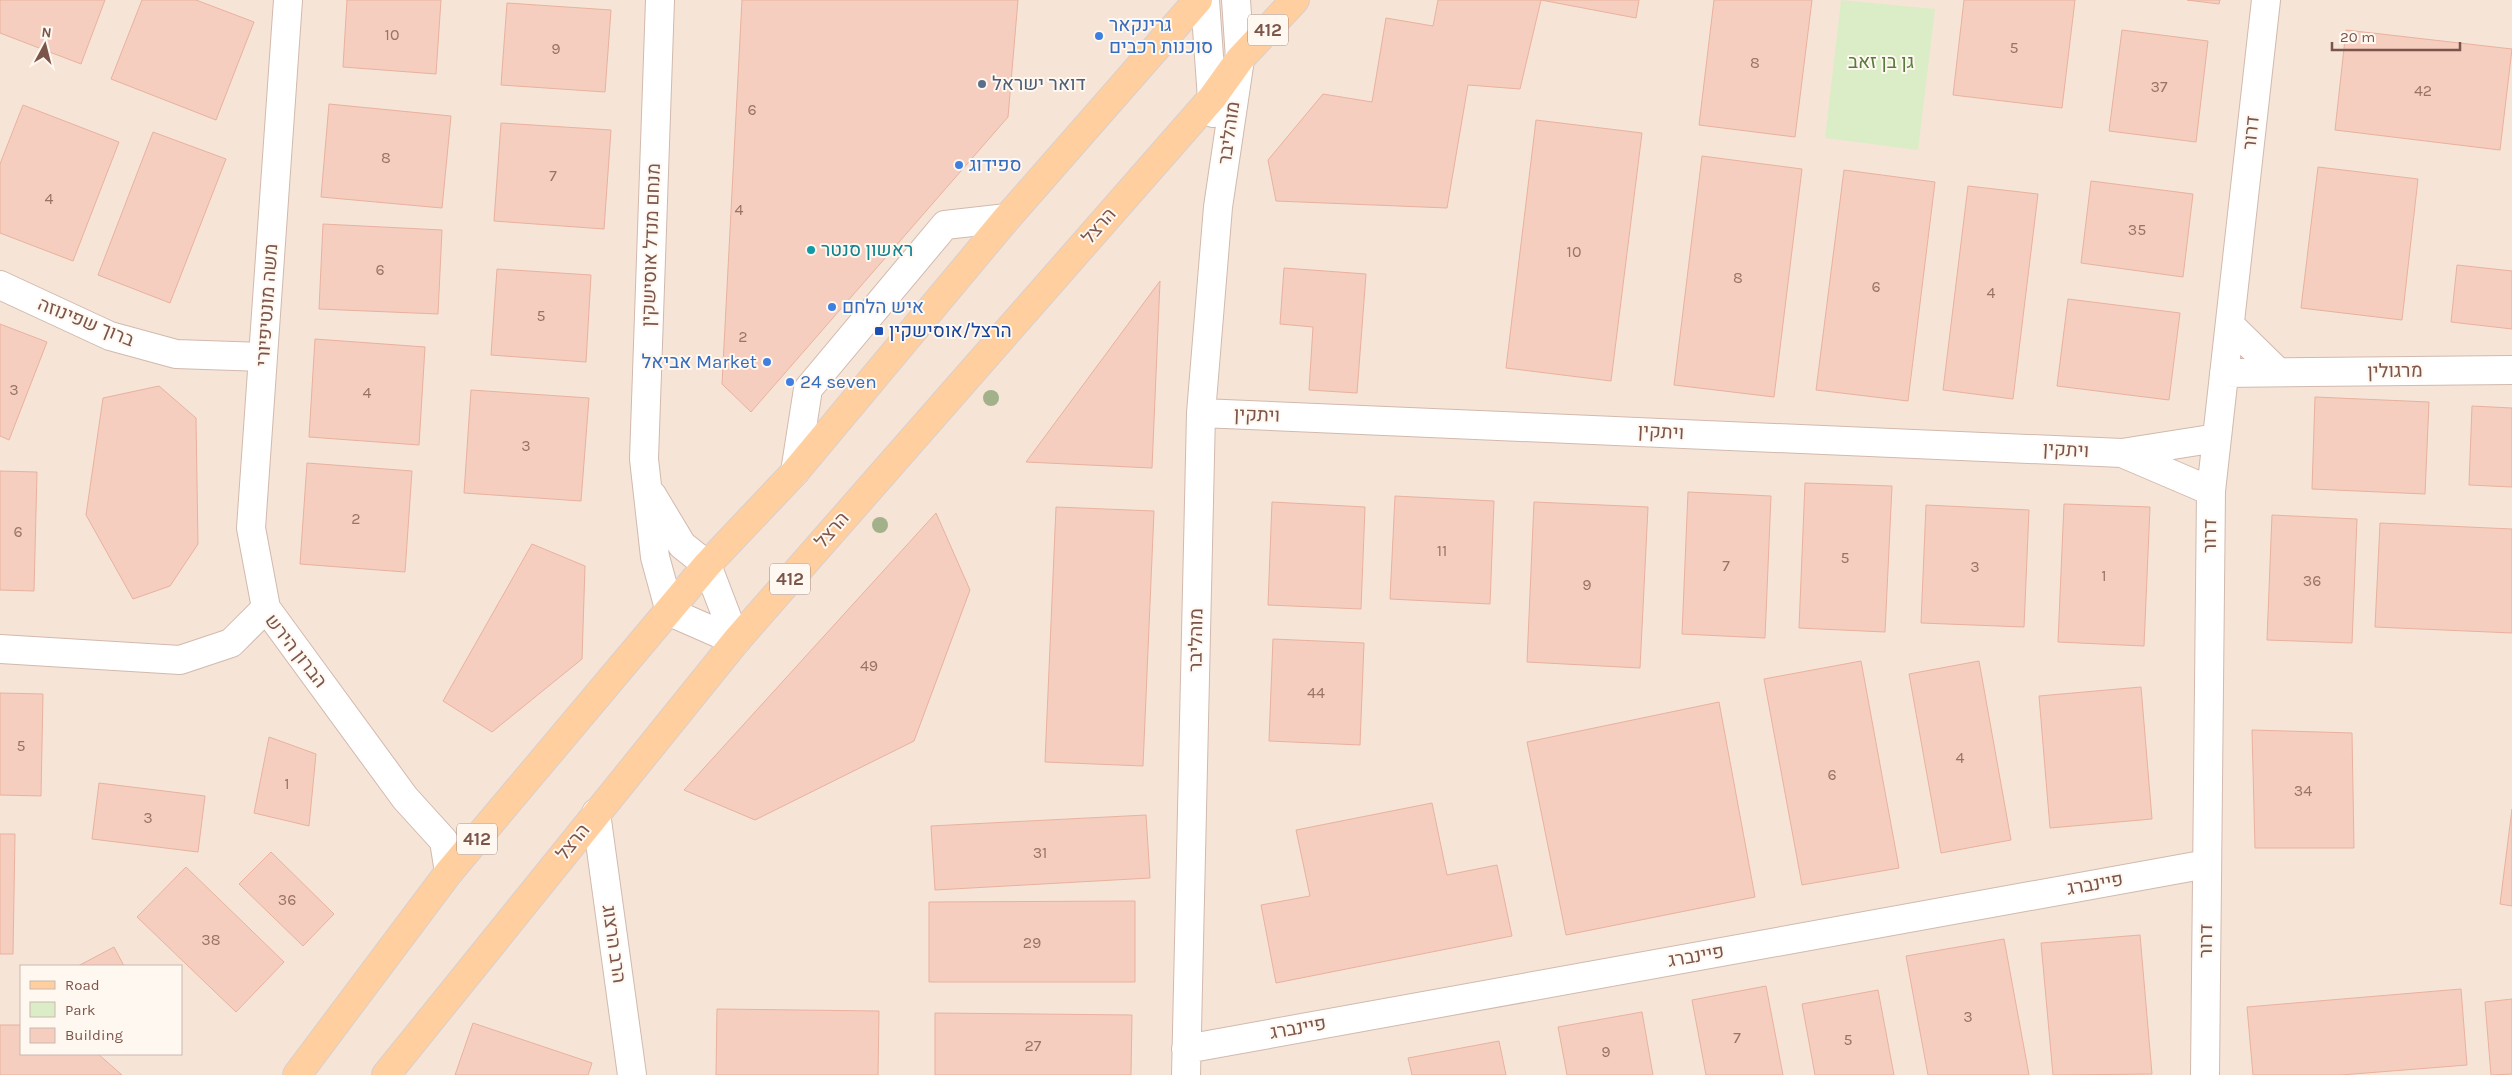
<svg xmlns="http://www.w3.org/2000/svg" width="2512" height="1075" viewBox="0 0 2512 1075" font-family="Karla,Heebo,sans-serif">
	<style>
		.residential { fill: #f6e4d7; fill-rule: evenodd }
		.green { fill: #dbedc6 }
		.building { fill: #f5cebf; stroke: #e9b19e }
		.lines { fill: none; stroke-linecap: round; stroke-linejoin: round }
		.minor-casing { stroke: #d2b9ad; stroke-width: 30 }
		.major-casing { stroke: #dacfcc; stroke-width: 30 }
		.minor { stroke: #fff; stroke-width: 28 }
		.major { stroke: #ffcf9f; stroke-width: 28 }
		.tree { fill: #a3b18b }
		.shop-dot { fill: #3f7fe0; stroke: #fff8f1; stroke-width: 2 }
		.service-dot { fill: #5c6f8a; stroke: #fff8f1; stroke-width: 2 }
		.culture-dot { fill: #0f9aa8; stroke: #fff8f1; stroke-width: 2 }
		.transit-dot { fill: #1a4fb4; stroke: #fff8f1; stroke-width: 2 }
		.labels { text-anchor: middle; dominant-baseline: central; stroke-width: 4; stroke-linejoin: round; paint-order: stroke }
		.number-label { font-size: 16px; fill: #9a7367 }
		.shield { fill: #fff8f1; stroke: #a3867c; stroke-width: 1 }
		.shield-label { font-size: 18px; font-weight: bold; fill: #7b554a }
		.shop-label { font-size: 19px; fill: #366cbe; stroke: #fff8f1; text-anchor: start }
		.park-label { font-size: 19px; fill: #587b3e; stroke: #fff8f1 }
		.service-label { font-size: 19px; fill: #4e5e75; stroke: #fff8f1; text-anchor: start }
		.street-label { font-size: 19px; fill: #7b554a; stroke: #fff8f1 }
		.culture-label { font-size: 19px; fill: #0d838f; stroke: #fff8f1; text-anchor: start }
		.transit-label { font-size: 19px; fill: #164399; stroke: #fff8f1; text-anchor: start }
	</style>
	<rect width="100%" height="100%" fill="#fef3e9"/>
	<path class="residential" d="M0,0H2512V1075H0ZM21,966H181V1054H21Z"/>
	<path class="green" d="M1841,0L1935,9L1918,150L1825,138Z"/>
	<path class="building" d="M0,0H105L81,64L0,33Z
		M142,0H196L254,22L216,120L111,79Z
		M347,0H441L436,74L343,67Z
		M742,0H1018L1008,117L751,412L722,384Z
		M1438,0H1639L1636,18L1541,0L1520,89L1468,85L1447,208L1276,201L1268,160L1323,94L1372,102L1386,18L1433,26Z
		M1714,0H1812L1795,137L1699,125Z
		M1964,0H2075L2062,108L1953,95Z
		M2187,0H2220L2219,4Z
		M507,3L611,10L605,92L501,85Z
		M2122,30L2208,41L2196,142L2109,131Z
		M2346,30L2512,49L2500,150L2335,130Z
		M329,104L451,116L442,208L321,197Z
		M23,105L119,142L73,261L0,233V164Z
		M1536,120L1642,133L1611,381L1506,368Z
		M501,123L611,130L604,229L494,221Z
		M153,132L226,159L170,303L98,275Z
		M1702,156L1802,169L1774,397L1674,385Z
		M2318,167L2418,179L2402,320L2301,308Z
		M1844,170L1935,182L1908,401L1816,390Z
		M2091,181L2193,194L2183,277L2081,263Z
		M1968,186L2038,194L2013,399L1943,390Z
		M323,224L442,230L438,314L319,309Z
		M2457,265L2512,271V329L2451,322Z
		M1284,268L1366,274L1357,393L1309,390L1313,327L1280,324Z
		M497,269L591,275L586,362L491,355Z
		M1160,281L1152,468L1026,462Z
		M2068,299L2180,313L2169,400L2057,386Z
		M0,324L47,342L9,440L0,436Z
		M315,339L425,347L419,445L309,437Z
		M159,386L196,418L198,544L170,586L133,599L86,515L103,398Z
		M471,390L589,398L581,501L464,493Z
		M2315,397L2429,402L2425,494L2312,489Z
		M2472,406L2512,408V487L2469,485Z
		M307,463L412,471L405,572L300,564Z
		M0,471L37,472L34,591L0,590Z
		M1805,483L1892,486L1885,632L1799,628Z
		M1688,492L1771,496L1765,638L1682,634Z
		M1395,496L1494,501L1490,604L1390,599Z
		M1272,502L1365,507L1361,609L1268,605Z
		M1534,502L1648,507L1640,668L1527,662Z
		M2064,504L2150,507L2144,646L2058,642Z
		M1926,505L2029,510L2024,627L1921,623Z
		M1056,507L1154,511L1143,766L1045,762Z
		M936,513L970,590L914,741L755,820L684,790Z
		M2272,515L2357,519L2352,643L2267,640Z
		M2380,523L2512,529V633L2375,627Z
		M532,544L585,566L582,659L492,732L443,701Z
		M1273,639L1364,643L1360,745L1269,741Z
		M1861,661L1899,868L1802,885L1764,679Z
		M1979,661L2011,840L1941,853L1909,674Z
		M2141,687L2152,819L2050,828L2039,696Z
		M0,693L43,694L41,796L0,795Z
		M1719,702L1755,897L1566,935L1527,742Z
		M2252,730L2352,733L2354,848H2255Z
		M269,737L316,754L309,826L254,813Z
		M99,783L205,796L198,852L92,839Z
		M1432,803L1447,875L1497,865L1512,936L1276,983L1261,905L1310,896L1296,830Z
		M2512,809V906L2500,904Z
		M1146,815L1150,878L935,890L931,826Z
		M0,834H15L13,954H0Z
		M271,852L334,914L303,946L239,884Z
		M186,867L284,962L236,1012L137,917Z
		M1135,901V982H929V902Z
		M2140,935L2152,1074L2053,1075L2041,943Z
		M2004,939L2029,1075H1928L1906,956Z
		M114,947L124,966H78Z
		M1766,986L1783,1075H1706L1692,1000Z
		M2461,989L2467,1065L2341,1075H2253L2247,1007Z
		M1878,990L1894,1075H1815L1802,1004Z
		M2512,999V1074L2491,1075L2485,1002Z
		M717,1009L879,1011L878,1075H716Z
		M1642,1012L1653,1075H1567L1558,1027Z
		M935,1013L1132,1015L1131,1075H935Z
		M473,1023L592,1063L588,1075H455Z
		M0,1025H21V1054H98L122,1075H0Z
		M1499,1041L1506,1075H1412L1408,1058Z"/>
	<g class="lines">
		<g class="minor-casing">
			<path id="minor" d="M288,0L251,528L266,608L405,798L444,841L449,872
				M660,0L644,459L655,557L670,612L736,641
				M1205,0L1213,113
				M0,285L110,336L176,354L263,357
				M2230,325L2278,372
				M2224,373L2512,370
				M1201,413L2122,453L2211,491
				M2122,453L2217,438
				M795,472L808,389L945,225L1007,218
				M652,495L682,545L707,565L736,641
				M0,649L180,660L231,643L266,608
				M596,813L632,1075
				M1186,1049L2207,864
				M1186,1075L1201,413L1218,207L1240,59L1236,0
				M2205,1075L2211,491L2266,0"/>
		</g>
		<g class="major-casing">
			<path id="major" d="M297,1075L449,872L707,565L795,472L1007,218L1198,0
				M386,1075L736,641L1212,98L1240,59L1295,0"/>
		</g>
		<use href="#minor" class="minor"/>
		<use href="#major" class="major"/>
	</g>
	<g class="tree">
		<circle cx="991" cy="398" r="8"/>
		<circle cx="880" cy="525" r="8"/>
	</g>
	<g class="shop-dot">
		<circle cx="1099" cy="36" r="5"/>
		<circle cx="959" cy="165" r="5"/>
		<circle cx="832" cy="307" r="5"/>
		<circle cx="767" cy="362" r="5"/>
		<circle cx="790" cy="382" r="5"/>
	</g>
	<circle class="service-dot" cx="982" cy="84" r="5"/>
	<circle class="culture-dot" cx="811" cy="250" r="5"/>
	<rect class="transit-dot" x="874" y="326" width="10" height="10" rx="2.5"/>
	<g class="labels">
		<g class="number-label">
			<text x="392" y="34">10</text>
			<text x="2014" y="47">5</text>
			<text x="556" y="48">9</text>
			<text x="1755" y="62">8</text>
			<text x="2159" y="86">37</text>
			<text x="2423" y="90">42</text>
			<text x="752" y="109">6</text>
			<text x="386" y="157">8</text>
			<text x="553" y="175">7</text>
			<text x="49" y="198">4</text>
			<text x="739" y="209">4</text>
			<text x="2137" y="229">35</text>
			<text x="1574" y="251">10</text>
			<text x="380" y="269">6</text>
			<text x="1738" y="277">8</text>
			<text x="1876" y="286">6</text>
			<text x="1991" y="292">4</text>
			<text x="541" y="315">5</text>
			<text x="743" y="336">2</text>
			<text x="14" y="389">3</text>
			<text x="367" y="392">4</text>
			<text x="526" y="445">3</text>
			<text x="356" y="518">2</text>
			<text x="18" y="531">6</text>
			<text x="1442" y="550">11</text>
			<text x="1845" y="557">5</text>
			<text x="1726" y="565">7</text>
			<text x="1975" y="566">3</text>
			<text x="2104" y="575">1</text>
			<text x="2312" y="580">36</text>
			<text x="1587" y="584">9</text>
			<text x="869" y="665">49</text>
			<text x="1316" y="692">44</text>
			<text x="21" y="745">5</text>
			<text x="1960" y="757">4</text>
			<text x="1832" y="774">6</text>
			<text x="287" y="783">1</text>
			<text x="2303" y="790">34</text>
			<text x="148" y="817">3</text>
			<text x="1040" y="852">31</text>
			<text x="287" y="899">36</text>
			<text x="211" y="939">38</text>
			<text x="1032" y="942">29</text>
			<text x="1968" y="1016">3</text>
			<text x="1737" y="1037">7</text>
			<text x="1848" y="1039">5</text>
			<text x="1033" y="1045">27</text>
			<text x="1606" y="1051">9</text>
		</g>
		<g class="shield">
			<rect x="1248" y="14.5" width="40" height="31" rx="4"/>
			<rect x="770" y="563.5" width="40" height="31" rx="4"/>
			<rect x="457" y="823.5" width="40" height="31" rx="4"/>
		</g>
		<g class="shield-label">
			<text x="1268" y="30">412</text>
			<text x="790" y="579">412</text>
			<text x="477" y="839">412</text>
		</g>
		<g class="shop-label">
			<text x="1109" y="25">גרינקאר<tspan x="1109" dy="22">סוכנות רכבים</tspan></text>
			<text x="969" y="165">ספידוג</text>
			<text x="842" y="307">איש הלחם</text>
			<text x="757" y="362" text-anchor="end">אביאל Market</text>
			<text x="800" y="382">24 seven</text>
		</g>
		<g class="park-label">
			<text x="1881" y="62">גן בן זאב</text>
		</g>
		<g class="service-label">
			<text x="992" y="84">דואר ישראל</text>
		</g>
		<g class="street-label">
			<text transform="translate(1229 133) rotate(-82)">מוהליבר</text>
			<text transform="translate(2251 133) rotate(-84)">דרור</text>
			<text transform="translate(1099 226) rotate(-49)">הרצל</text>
			<text transform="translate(651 245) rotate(-88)">מנחם מנדל אוסישקין</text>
			<text transform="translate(267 305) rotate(-86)">משה מונטיפיורי</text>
			<text transform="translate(86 322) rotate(22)">ברוך שפינוזה</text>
			<text transform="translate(2395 371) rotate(-1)">מרגולין</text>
			<text transform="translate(1257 415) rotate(2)">ויתקין</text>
			<text transform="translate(1661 432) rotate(3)">ויתקין</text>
			<text transform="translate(2066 450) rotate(3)">ויתקין</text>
			<text transform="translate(832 530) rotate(-49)">הרצל</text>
			<text transform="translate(2210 536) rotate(-89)">דרור</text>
			<text transform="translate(1196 640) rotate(-89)">מוהליבר</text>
			<text transform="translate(296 651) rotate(52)">הברון הירש</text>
			<text transform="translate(573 842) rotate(-51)">הרצל</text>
			<text transform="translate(2095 884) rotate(-10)">פיינברג</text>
			<text transform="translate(2206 941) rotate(-89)">דרור</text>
			<text transform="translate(614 944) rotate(82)">הרב הרצוג</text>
			<text transform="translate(1696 956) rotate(-10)">פיינברג</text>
			<text transform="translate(1298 1028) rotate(-10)">פיינברג</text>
		</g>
		<g class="culture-label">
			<text x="821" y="250">ראשון סנטר</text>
		</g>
		<g class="transit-label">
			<text x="889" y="331">הרצל/אוסישקין</text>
		</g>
	</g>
	<rect x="20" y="965" width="162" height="90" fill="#fff8f1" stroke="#cab7ae"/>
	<rect x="30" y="981" width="25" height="8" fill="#ffcf9f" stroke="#cab7ae"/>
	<text x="65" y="990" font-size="15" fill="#7b554a">Road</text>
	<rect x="30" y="1002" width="25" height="15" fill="#dbedc6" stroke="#cab7ae"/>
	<text x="65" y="1015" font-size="15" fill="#7b554a">Park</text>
	<rect x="30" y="1028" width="25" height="15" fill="#f5cebf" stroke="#cab7ae"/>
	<text x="65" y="1040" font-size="15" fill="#7b554a">Building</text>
	<g transform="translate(45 45) rotate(7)" stroke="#fff8f1" stroke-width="4" paint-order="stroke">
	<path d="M0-4L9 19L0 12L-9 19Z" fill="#7b554a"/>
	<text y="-8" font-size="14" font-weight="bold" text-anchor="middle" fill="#7b554a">N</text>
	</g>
	<path d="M2332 42v8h128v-8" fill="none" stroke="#7b554a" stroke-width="2.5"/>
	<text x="2340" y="42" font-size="15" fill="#7b554a" stroke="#fff8f1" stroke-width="4" paint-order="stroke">20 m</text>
</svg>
